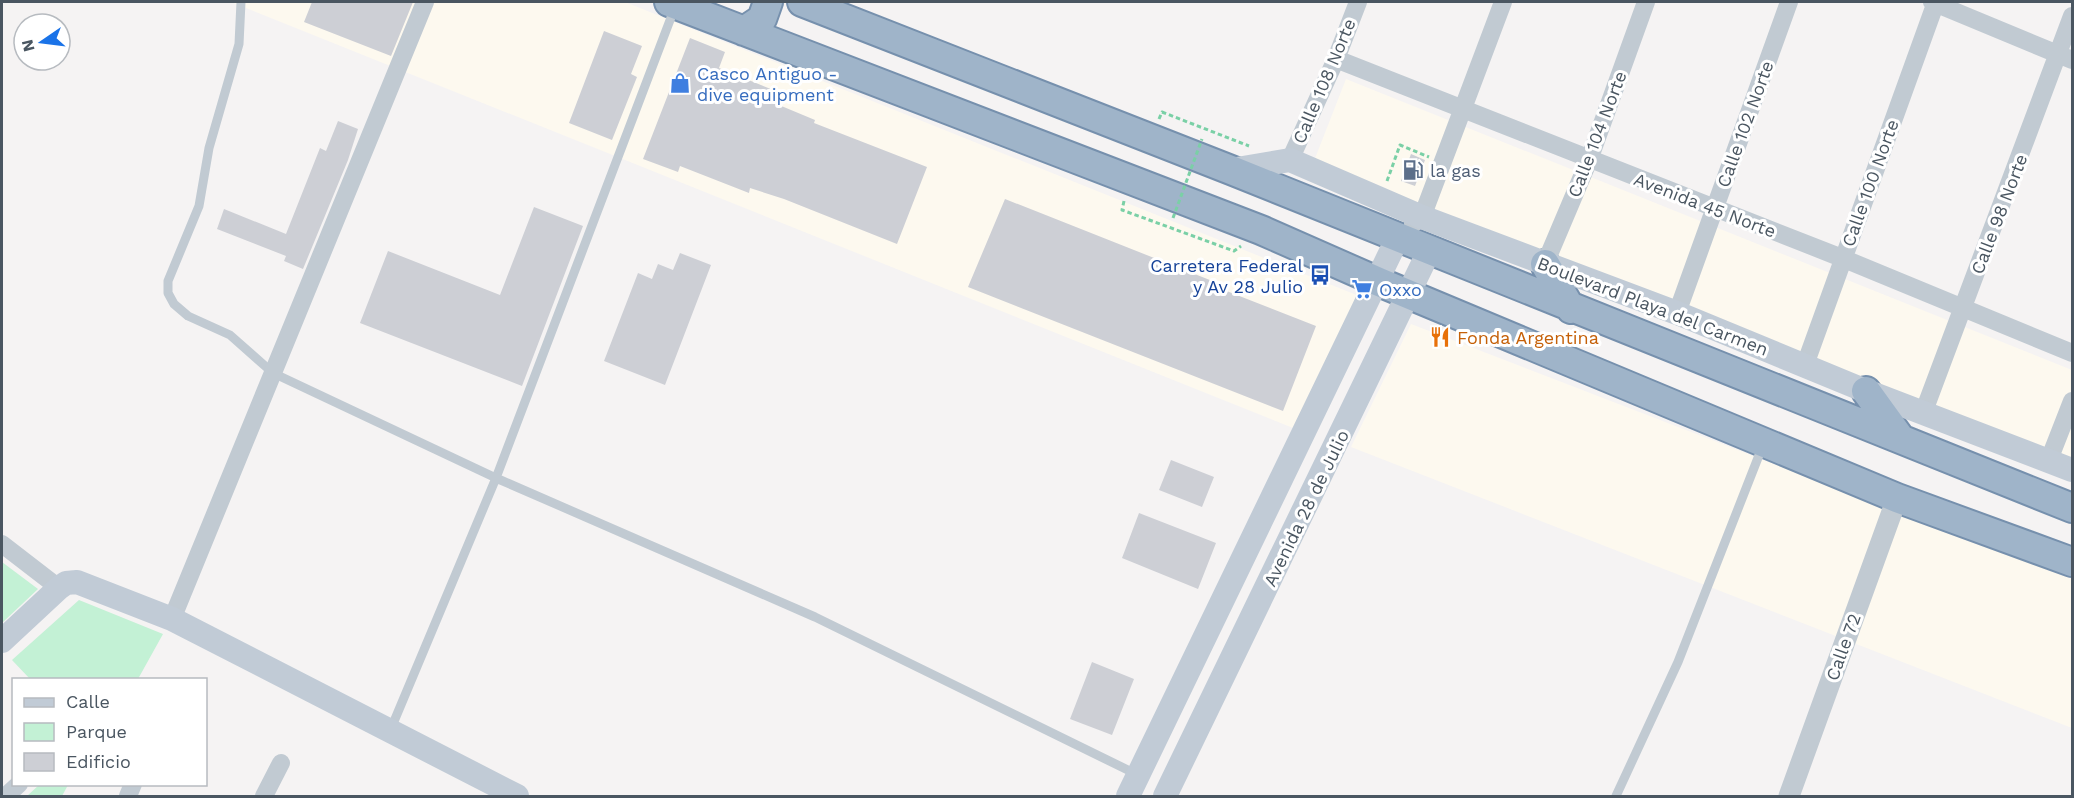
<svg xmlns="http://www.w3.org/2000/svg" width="2074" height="798" viewBox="0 0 2074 798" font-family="'Work Sans',sans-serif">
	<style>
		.commercial { fill: #fdf9ef }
		.green { fill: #c3f1d5 }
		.building { fill: #cdcfd5 }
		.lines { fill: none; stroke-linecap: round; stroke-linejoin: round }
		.trunk-casing { stroke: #7690ad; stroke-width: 32 }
		.path { stroke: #7ad0a6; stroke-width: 3; stroke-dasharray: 4.5 3; stroke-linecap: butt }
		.service { stroke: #c1cad2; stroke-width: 9 }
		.minor { stroke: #c1cad2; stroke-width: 18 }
		.tertiary { stroke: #c1cad2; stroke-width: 21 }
		.secondary { stroke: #c1cbd6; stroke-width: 24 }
		.trunk { stroke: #9fb4c9; stroke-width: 28 }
		.path-bridge { stroke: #7ad0a6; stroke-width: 3; stroke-dasharray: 4.5 3; stroke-linecap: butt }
		.labels { text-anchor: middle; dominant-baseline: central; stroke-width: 6; stroke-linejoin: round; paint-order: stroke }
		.shop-label { font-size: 18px; fill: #366cbe; stroke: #fff; text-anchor: start }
		.street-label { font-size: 18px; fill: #4a5661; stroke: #fff }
		.service-label { font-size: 18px; fill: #4e5e75; stroke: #fff; text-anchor: start }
		.transit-label { font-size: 18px; fill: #164399; stroke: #fff; text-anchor: end }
		.food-label { font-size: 18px; fill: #c56008; stroke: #fff; text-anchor: start }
	</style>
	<rect width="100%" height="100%" fill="#f5f3f3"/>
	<path class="commercial" d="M231,2H625L1364,298L1293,428Z
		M1346,79L2072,370V465L1314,161Z
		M1411,324L2072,579V728L1351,447Z"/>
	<path class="green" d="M2,562L38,589L2,623Z
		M79,600L163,634L138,679H30L12,660Z
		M39,785V784L68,785L62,796H27Z"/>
	<path class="building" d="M312,2H413L391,56L304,22Z
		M604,31L642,46L631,74L637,77L612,140L569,123Z
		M690,38L725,52L719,68L783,94L779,105L815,120L814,123L927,167L897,244L784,199L750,188L749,193L680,166L678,172L643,159Z
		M338,121L358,129L348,160L303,269L284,261L286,256L217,229L224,209L286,234L320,148L326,151Z
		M1411,154L1425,160L1415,186L1401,181Z
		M1005,199L1225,286L1224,290L1316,326L1283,411L968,287Z
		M534,207L583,226L522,386L360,323L388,251L500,295Z
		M680,253L711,265L665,385L604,361L638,273L652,279L658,264L673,270Z
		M1171,460L1214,477L1202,507L1159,490Z
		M1139,513L1216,543L1198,589L1122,558Z
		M1092,662L1134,679L1112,735L1070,719Z"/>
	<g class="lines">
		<g class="trunk-casing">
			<path id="trunk" d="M669,2L1261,230L1379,282L1897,498L2072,562
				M802,2L1231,170L2072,508
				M744,31L762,19L768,2
				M1545,264L1571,309
				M1866,391L1900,438"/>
		</g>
		<path class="path" d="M1159,119L1162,112L1249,146
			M1387,181L1400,145L1429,157
			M1124,201L1122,210L1234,251L1241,246"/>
		<path class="service" d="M241,2L239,44L209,148L199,206L168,281V293L174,304L188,316L230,335L273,373L496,478L815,617L1136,774
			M390,731L496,478L675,7
			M1616,796L1678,662L1763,445"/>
		<path class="minor" d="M1932,2L2072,60
			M1336,59L1842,258L2072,353
			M1290,160L1336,59L1358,2
			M1413,224L1422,217L1503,2
			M1545,264L1589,160L1646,2
			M1677,313L1789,2
			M1805,365L1936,2
			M1924,411L2072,16
			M2049,460L2072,401
			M2,544L59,588
			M172,619L425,2
			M6,796L19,784
			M128,796L133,784
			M264,796L281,763"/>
		<path class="tertiary" d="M1789,796L1897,498"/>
		<path class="secondary" d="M1231,170L1290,160L1422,217L1677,313L1866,391L2072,470
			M2,641L59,588L66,583L77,582L172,619L517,796
			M1128,796L1398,237
			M1165,796L1430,249"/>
		<use href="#trunk" class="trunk"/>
		<path class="path-bridge" d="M1173,218L1202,139"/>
	</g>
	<defs>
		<g id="shop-bare" transform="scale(1.62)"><path d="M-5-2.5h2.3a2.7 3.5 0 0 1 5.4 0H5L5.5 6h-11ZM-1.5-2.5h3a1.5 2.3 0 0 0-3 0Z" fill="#3f7fe0" stroke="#fff" stroke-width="2.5" paint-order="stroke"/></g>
		<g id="fuel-bare" transform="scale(1.62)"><path d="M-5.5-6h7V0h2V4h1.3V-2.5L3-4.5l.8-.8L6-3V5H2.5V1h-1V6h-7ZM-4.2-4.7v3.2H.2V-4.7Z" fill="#5c6f8a" stroke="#fff" stroke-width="2.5" paint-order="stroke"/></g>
		<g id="bus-bare" transform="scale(1.62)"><path d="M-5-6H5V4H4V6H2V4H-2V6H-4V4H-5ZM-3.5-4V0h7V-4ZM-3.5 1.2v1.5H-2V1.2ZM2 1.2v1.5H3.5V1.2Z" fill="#1a4fb4" stroke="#fff" stroke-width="2.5" paint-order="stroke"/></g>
		<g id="supermarket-bare" transform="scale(1.62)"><path d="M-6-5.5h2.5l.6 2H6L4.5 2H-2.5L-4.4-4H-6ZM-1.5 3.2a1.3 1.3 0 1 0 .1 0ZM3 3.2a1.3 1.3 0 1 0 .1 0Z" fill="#3f7fe0" stroke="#fff" stroke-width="2.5" paint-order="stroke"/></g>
		<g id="restaurant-bare" transform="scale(1.62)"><path d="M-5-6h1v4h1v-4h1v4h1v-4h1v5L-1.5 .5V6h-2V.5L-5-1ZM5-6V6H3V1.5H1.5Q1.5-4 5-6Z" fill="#e8710a" stroke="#fff" stroke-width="2.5" paint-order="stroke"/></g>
	</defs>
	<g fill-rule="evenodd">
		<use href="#shop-bare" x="680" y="83"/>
		<use href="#fuel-bare" x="1413" y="170"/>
		<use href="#bus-bare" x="1320" y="275"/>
		<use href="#supermarket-bare" x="1362" y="289"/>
		<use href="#restaurant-bare" x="1440" y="337"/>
	</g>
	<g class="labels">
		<g class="shop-label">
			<text x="697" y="73">Casco Antiguo -<tspan x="697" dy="21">dive equipment</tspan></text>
			<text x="1379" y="289">Oxxo</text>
		</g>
		<g class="street-label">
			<text transform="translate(1324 81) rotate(-67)">Calle 108 Norte</text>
			<text transform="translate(1745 124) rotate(-70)">Calle 102 Norte</text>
			<text transform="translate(1597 134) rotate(-69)">Calle 104 Norte</text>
			<text transform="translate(1870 183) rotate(-70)">Calle 100 Norte</text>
			<text transform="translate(1705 205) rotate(21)">Avenida 45 Norte</text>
			<text transform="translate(1999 214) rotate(-69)">Calle 98 Norte</text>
			<text transform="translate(1653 306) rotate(21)">Boulevard Playa del Carmen</text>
			<text transform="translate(1306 508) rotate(-64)">Avenida 28 de Julio</text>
			<text transform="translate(1843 647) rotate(-70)">Calle 72</text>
		</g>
		<g class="service-label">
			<text x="1430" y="170">la gas</text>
		</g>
		<g class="transit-label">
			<text x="1303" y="265">Carretera Federal<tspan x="1303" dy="21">y Av 28 Julio</tspan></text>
		</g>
		<g class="food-label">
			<text x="1457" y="337">Fonda Argentina</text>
		</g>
	</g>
	<rect width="2074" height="798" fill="none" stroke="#4a5661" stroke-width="6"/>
	<rect x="12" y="678" width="195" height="108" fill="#ffffff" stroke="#b7bbc0" stroke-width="1.5"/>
	<rect x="24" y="698" width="30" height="9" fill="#c1cbd6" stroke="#b7bbc0" stroke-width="1.5"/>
	<text x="66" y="708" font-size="18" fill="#4a5661">Calle</text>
	<rect x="24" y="723" width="30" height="18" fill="#c3f1d5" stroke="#b7bbc0" stroke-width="1.5"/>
	<text x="66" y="738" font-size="18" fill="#4a5661">Parque</text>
	<rect x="24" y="753" width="30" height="18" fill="#cdcfd5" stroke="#b7bbc0" stroke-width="1.5"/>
	<text x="66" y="768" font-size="18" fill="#4a5661">Edificio</text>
	<g transform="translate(42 42) rotate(256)"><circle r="28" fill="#ffffff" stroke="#b7bbc0" stroke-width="1.5"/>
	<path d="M0-4.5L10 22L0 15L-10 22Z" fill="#1a73e8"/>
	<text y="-9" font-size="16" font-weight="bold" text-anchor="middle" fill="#4a5661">N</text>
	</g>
</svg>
